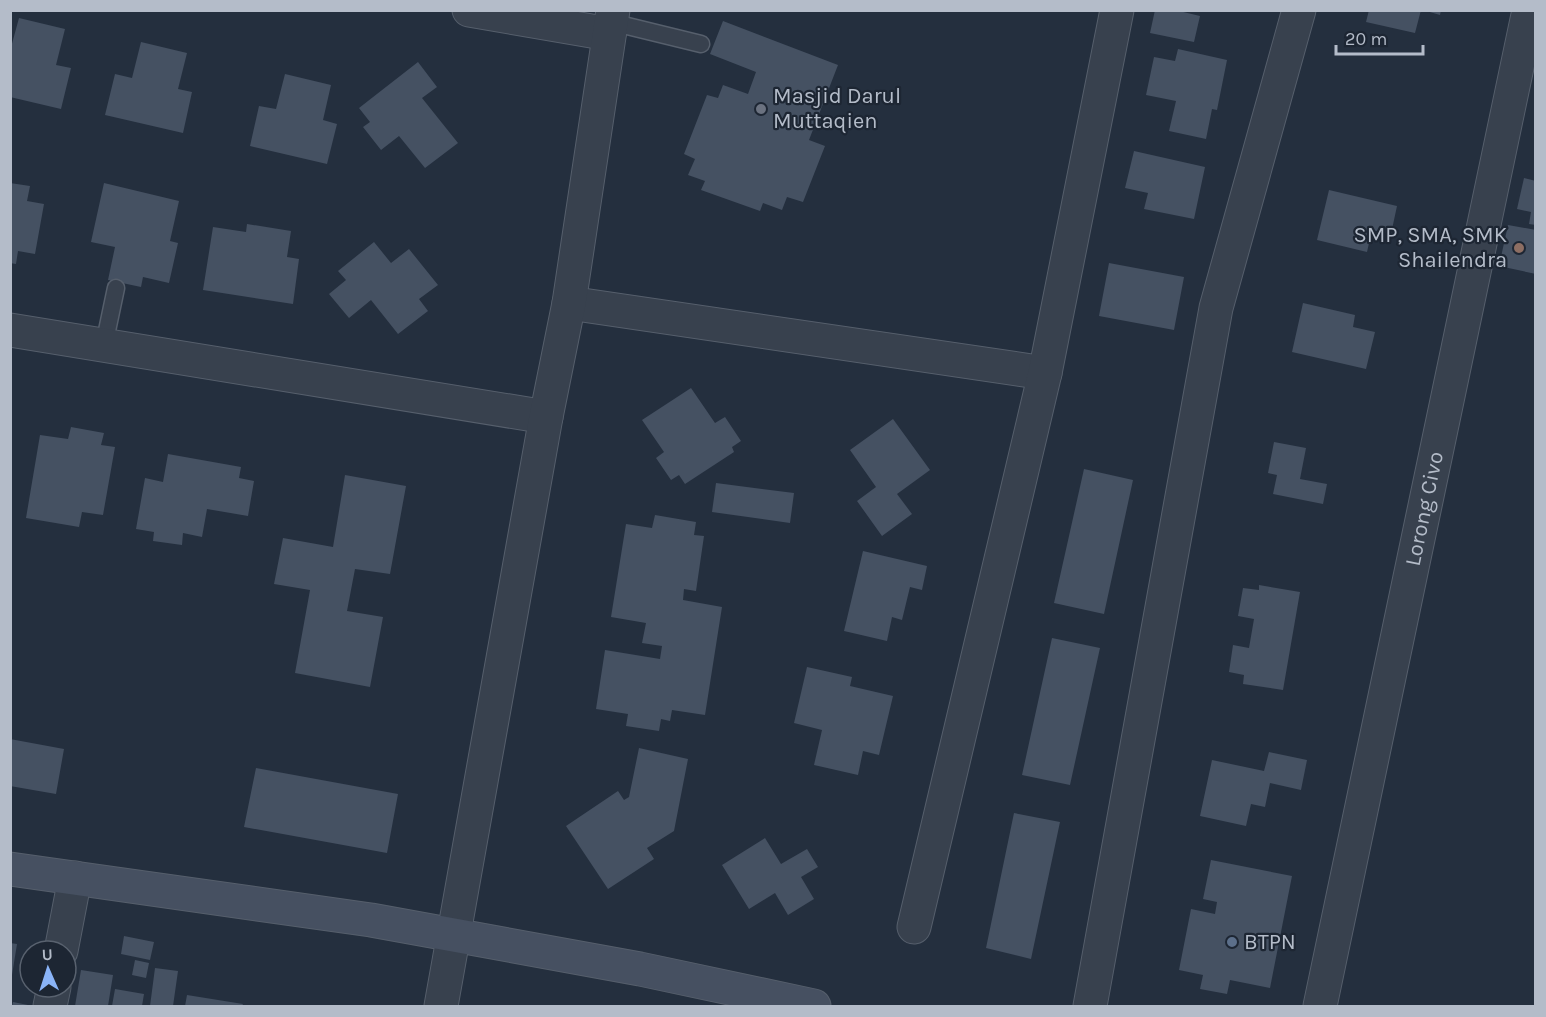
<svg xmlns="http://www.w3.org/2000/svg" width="1546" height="1017" viewBox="0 0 1546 1017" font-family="Karla,sans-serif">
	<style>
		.building { fill: #455162 }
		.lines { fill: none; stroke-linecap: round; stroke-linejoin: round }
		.service-casing { stroke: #565f6c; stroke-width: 19 }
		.minor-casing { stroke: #565f6c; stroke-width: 35 }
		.secondary-casing { stroke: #565f6c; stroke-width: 35 }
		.service { stroke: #38414e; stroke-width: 16 }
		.minor { stroke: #38414e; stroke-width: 33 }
		.secondary { stroke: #465061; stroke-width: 33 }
		.worship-dot { fill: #6b7280; stroke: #1d2633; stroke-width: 2 }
		.education-dot { fill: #8d6e63; stroke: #1d2633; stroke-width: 2 }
		.service-dot { fill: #5c6f8a; stroke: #1d2633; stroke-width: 2 }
		.labels { text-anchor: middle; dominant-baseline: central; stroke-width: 4.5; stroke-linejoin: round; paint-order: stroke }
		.poi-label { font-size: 22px; fill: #b4bcc9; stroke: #1d2633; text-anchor: start }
		.street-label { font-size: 22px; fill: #b4bcc9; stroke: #1d2633 }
	</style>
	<rect width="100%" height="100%" fill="#242f3e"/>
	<path class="building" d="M1155,10H1175L1200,16L1194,42L1150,33Z
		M1369,10H1421L1415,33L1366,22Z
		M1423,10H1441L1440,15Z
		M19,18L65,29L56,65L71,68L61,109L10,97V51Z
		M723,21L838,65L809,140L825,146L803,202L787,197L782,210L763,203L760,211L701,190L705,181L688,175L695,159L684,154L707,95L718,98L723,85L748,94L756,72L710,54Z
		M141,42L187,53L178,89L192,92L183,133L105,115L115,74L132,78Z
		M1178,49L1227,60L1217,110L1212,109L1206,139L1169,131L1176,101L1146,95L1154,57L1175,61Z
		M418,62L437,87L422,98L458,143L425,168L399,136L381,150L363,127L370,122L359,108Z
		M285,74L331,85L323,120L337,124L327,164L250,146L259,106L276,109Z
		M1134,151L1205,167L1194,219L1144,209L1148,193L1125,188Z
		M1524,178L1536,181V225L1529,224L1531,212L1517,209Z
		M10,183L30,186L27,201L44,204L35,254L18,251L16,264L10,263Z
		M104,183L179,201L170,241L178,243L169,283L143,277L141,287L108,280L115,247L91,242Z
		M1329,190L1397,206L1391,234L1372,230L1367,252L1317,240Z
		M247,224L291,231L287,257L299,259L293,304L203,290L213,227L246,232Z
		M1508,225L1536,230V274L1499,266Z
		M374,242L391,263L409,249L438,285L419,299L428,311L398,334L371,300L349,318L329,294L346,280L338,271Z
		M1109,263L1184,277L1174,330L1099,316Z
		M1303,303L1355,315L1353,327L1375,332L1366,369L1292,352Z
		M691,388L715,423L725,417L741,441L732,447L734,452L685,484L679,475L671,480L656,458L664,452L642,420Z
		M893,419L930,470L897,494L912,514L882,536L857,501L876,487L850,450Z
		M71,427L104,433L101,445L115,447L103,515L82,512L79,527L26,518L40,435L68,439Z
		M1274,442L1306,448L1300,479L1327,484L1323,504L1273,494L1277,475L1268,473Z
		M168,454L241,467L239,478L254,481L248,516L207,509L202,537L183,533L182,545L153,541L154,532L136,529L145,478L163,482Z
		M1084,469L1133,480L1104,614L1054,603Z
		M345,475L406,486L390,574L355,569L347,611L383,617L370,687L295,673L310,590L274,584L283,538L333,547Z
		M716,483L794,493L790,523L712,512Z
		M655,515L696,522L694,535L704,536L696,591L684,589L683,600L722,607L705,715L672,710L670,721L661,719L659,731L626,726L628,714L596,709L605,650L660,659L662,646L642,643L646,623L611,617L626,524L652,528Z
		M863,551L927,566L922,590L910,587L902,620L892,617L887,641L844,631Z
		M1259,585L1300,592L1283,690L1243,684L1244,675L1229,672L1233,645L1249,648L1254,619L1238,616L1243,588L1259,590Z
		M1052,638L1100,648L1070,785L1022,775Z
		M807,667L852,677L850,686L893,696L879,755L863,751L858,775L814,765L822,730L794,723Z
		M10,739L64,749L56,794L10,786Z
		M639,748L688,759L674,831L647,848L654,859L608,889L566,826L618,791L624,800L629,797Z
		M1269,752L1307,760L1301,790L1270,783L1265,807L1251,804L1246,826L1200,816L1212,760L1264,771Z
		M256,768L398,794L387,853L244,827Z
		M1014,813L1060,822L1031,959L986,948Z
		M765,838L781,864L807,849L818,867L801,877L814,899L788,915L775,893L749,909L722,865Z
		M1211,860L1292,876L1270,988L1230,980L1227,994L1200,989L1203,975L1179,970L1191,909L1215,914L1217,902L1203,899Z
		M124,936L154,942L150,960L121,954Z
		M10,943L17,944L12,975H10Z
		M135,960L149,963L146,978L132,975Z
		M155,968L178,971L173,1006H150Z
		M81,970L113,975L108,1006H75Z
		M115,989L144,994L142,1006H112Z
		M187,995L243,1004L242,1006H185Z
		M13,1002L28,1005V1006H12Z"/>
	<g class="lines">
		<g class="service-casing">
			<path id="service" d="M611,22L701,44
				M104,345L116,288"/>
		</g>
		<g class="minor-casing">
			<g id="minor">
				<path d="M469,10L609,34"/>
				<path d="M569,303L1045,373"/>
				<path d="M10,330L546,417"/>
				<path d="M914,927L1045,373L1117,10"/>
				<path d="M61,951L75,878"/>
				<path d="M50,1006L54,987"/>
				<path d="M441,1006L546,417L569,303L613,10"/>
				<path d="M1090,1006L1216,308L1299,10"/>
				<path id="s1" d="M1320,1006L1529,10"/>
			</g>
		</g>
		<g class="secondary-casing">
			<path id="secondary" d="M10,869L371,920L640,969L814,1006"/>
		</g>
		<use href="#service" class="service"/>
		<use href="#minor" class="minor"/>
		<use href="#secondary" class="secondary"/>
	</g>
	<circle class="worship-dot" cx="761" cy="109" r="6"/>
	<circle class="education-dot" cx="1519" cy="248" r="6"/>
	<circle class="service-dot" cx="1232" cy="942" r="6"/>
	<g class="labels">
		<g class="poi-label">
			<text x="773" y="96">Masjid Darul<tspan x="773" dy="25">Muttaqien</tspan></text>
			<text x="1507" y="235" text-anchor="end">SMP, SMA, SMK<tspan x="1507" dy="25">Shailendra</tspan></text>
			<text x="1244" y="942">BTPN</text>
		</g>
		<g class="street-label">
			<text stroke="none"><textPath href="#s1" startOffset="508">Lorong Civo</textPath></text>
		</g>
	</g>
	<rect width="1546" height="1017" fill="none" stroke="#b4bcc9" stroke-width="24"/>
	<g transform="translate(48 969) rotate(357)"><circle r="28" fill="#1d2633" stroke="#59626f" stroke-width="1.5"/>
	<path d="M0-4.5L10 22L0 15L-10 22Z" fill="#8ab4f8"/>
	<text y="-9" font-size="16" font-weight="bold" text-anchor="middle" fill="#b4bcc9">U</text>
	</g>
	<path d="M1336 45v9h87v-9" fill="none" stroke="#b4bcc9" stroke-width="3"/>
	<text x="1345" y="45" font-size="18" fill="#b4bcc9" stroke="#1d2633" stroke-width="4.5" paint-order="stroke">20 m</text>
</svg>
